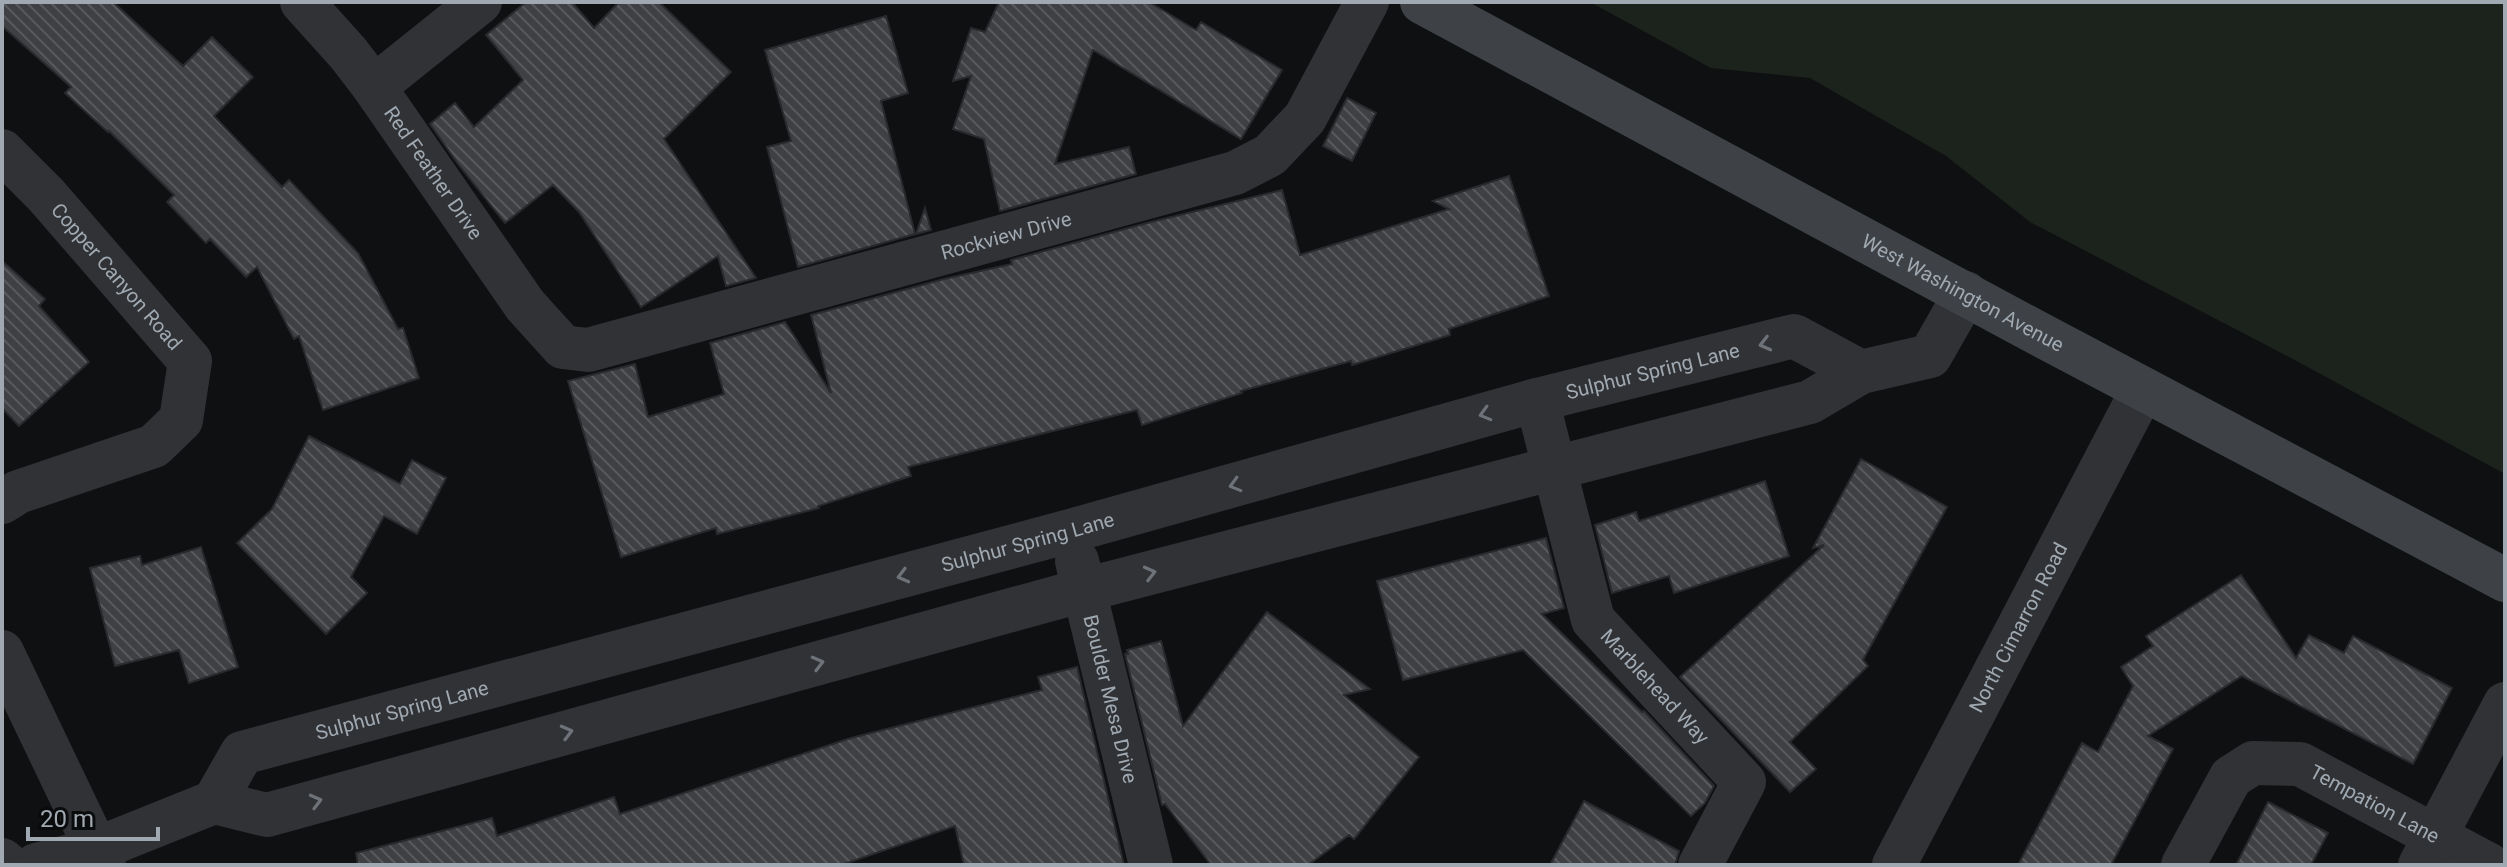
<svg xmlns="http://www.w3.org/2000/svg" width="2507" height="867" viewBox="0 0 2507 867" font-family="Roboto,sans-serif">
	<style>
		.garden { fill: #1c231c }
		.building { fill: url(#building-back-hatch); stroke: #292a2d; stroke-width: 2 }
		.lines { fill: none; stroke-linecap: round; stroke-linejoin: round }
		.minor { stroke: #303236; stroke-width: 44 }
		.tertiary { stroke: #303236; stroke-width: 44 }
		.secondary { stroke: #3e4146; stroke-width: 44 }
		.oneway { stroke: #6e737a }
		.labels { text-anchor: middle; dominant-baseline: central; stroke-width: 6; stroke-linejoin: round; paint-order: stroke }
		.street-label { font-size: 20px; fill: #a0a9b1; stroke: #0a0b0c }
	</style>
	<defs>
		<pattern id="building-back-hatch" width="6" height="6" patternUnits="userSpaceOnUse" patternTransform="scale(2)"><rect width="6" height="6" fill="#3e4044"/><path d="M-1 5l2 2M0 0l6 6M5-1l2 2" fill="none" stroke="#57595d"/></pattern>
	</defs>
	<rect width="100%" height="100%" fill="#0f1011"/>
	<path class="garden" d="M1590,2H2505V474L2289,357L2030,222L1946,156L1810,78L1711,68Z"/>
	<path class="building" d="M2,2H113L183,66L212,37L253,77L214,116L282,187L289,180L358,253L398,329L403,328L419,378L323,410L299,336L294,339L257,267L246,277L210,239L206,243L167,202L174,195L109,131L108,132L65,93L71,87L2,26Z
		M526,2H572L594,28L619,2H659L731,72L664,139L756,278L726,286L718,256L641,307L579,212L553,185L505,223L458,164L430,124L455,103L474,127L523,80L486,35Z
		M999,2H1149L1196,30L1201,22L1282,70L1241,139L1093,50L1055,164L1129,147L1136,174L1000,211L984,139L953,129L971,76L953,81L971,28L985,32Z
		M886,16L908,93L881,101L915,234L798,267L767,147L791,141L765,50Z
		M1347,98L1376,113L1352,161L1323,146Z
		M1509,176L1549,296L1449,329L1450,335L1352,365L1351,361L1241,391L1242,393L1142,425L1137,410L908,467L911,476L818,506L819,508L717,534L716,528L621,557L568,381L635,364L648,417L724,394L710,343L785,322L831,393L811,315L944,279L1012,264L1011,260L1147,223L1282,190L1300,255L1449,209L1433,201Z
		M925,208L931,230L916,234Z
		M2,261L45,299L39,306L89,362L19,426L2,408Z
		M309,436L400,484L412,460L446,478L417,534L384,516L351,577L367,593L326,634L237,543L272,509Z
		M1861,459L1947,507L1863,660L1868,666L1790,742L1816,769L1790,792L1680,677L1824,545L1813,548Z
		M1765,481L1789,556L1674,593L1669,576L1612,593L1595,525L1636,512L1639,521Z
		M1546,538L1564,608L1542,614L1642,712L1644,711L1714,786L1705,803L1691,816L1523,650L1403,680L1377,581Z
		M201,547L238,667L189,683L179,650L115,666L90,568L140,556L142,565Z
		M2241,575L2296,658L2309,635L2344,653L2353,636L2452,688L2413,764L2242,676L2148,736L2173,749L2111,865H2018L2082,743L2098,752L2133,686L2121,667L2153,646L2146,636Z
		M1267,612L1370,689L1344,695L1419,757L1354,839L1349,835L1308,865H1211L1165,804L1162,805L1125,654H1128L1127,650L1161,641L1183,726Z
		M1077,667L1124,865H964L955,826L841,865H358L356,853L492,818L497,836L614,797L620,814L851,738L1042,690L1038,677Z
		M1584,801L1679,851L1675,865H1550Z
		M2268,802L2328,833L2311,865H2236Z"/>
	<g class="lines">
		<g class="minor">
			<path id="s1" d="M302,2L348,53L374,87L525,305L563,347L588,350L1235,173L1270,155L1305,118L1367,2"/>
			<path d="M374,87L480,2"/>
			<path id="s2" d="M2,151L46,195L190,361L181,420L154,446L18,492L2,502"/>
			<path id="s3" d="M1537,400L1593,620L1744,782L1700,865"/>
			<path id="s4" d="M1077,561L1151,865"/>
			<path d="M2,652L104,865"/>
			<path id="s5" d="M214,802L242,753L1070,531L1537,400L1794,336L1861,372"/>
			<path d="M2,860L8,865"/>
			<path d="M36,865L97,849L214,802L267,815L1084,590L1810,402L1861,372L1930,356L1966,293"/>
			<path id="s6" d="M2183,865L2231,777L2253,763L2300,764L2489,865"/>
			<path d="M2420,865L2505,704"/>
		</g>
		<path class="tertiary" id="s7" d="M1894,865L2143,389"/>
		<path class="secondary" id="s8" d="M1422,2L2043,336L2505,580"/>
	</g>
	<defs><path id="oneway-chevron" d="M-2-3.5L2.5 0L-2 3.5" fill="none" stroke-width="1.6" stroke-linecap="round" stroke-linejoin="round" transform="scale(2)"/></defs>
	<g class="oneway">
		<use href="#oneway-chevron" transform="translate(1765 344) rotate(166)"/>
		<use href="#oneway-chevron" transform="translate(1485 414) rotate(164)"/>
		<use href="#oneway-chevron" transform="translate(1235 485) rotate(164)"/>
		<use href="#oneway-chevron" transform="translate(1150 573) rotate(-14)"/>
		<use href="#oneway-chevron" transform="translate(903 576) rotate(165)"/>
		<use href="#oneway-chevron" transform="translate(818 663) rotate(-15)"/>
		<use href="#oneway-chevron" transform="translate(567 732) rotate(-15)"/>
		<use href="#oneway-chevron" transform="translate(316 801) rotate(-15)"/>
	</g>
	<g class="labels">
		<g class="street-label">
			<text stroke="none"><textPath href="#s1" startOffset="216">Red Feather Drive</textPath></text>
			<text stroke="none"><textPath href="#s1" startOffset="892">Rockview Drive</textPath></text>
			<text stroke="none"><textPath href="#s2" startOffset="170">Copper Canyon Road</textPath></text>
			<text stroke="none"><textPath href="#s8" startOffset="614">West Washington Avenue</textPath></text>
			<text stroke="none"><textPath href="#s5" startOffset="1518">Sulphur Spring Lane</textPath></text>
			<text stroke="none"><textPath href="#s5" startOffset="870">Sulphur Spring Lane</textPath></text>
			<text stroke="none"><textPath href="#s7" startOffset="268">North Cimarron Road</textPath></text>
			<text stroke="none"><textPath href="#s3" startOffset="318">Marblehead Way</textPath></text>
			<text stroke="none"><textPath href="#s4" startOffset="142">Boulder Mesa Drive</textPath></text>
			<text stroke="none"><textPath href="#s5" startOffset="222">Sulphur Spring Lane</textPath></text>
			<text stroke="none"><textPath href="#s6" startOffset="258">Tempation Lane</textPath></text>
		</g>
	</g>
	<rect width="2507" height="867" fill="none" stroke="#a0a9b1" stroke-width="8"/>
	<path d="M28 827v12h130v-12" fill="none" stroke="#a0a9b1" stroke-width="4"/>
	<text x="40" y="827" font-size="24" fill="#a0a9b1" stroke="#0a0b0c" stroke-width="6" paint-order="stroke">20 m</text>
</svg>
